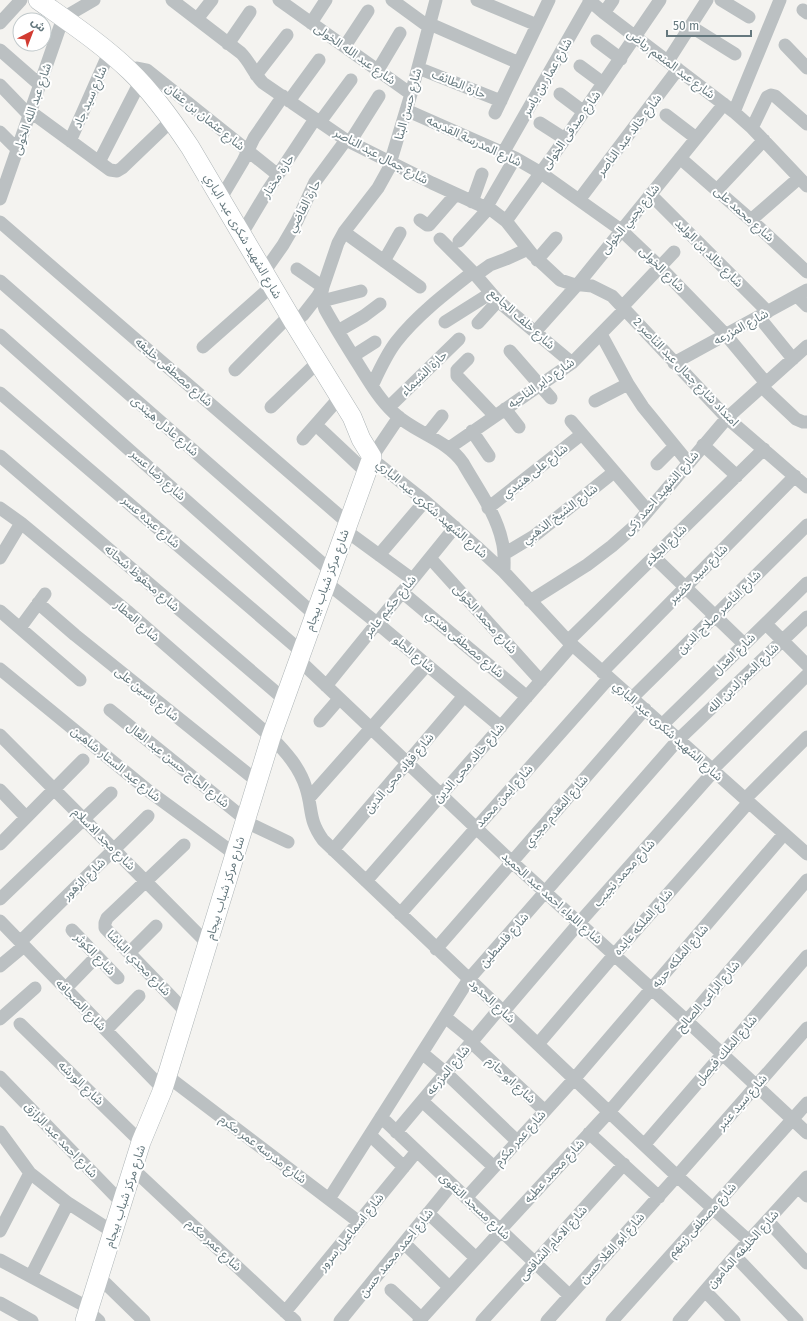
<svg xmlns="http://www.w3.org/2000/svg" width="807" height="1321" viewBox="0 0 807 1321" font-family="'Fira Sans','Noto Sans Arabic',sans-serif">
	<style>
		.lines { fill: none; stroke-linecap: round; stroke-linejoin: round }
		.secondary-casing { stroke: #adb4b6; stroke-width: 20 }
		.minor { stroke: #bbc0c2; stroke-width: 13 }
		.secondary { stroke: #fff; stroke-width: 19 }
		.labels { text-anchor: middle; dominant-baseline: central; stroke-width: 4; stroke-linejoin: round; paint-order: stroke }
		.street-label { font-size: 12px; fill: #65787e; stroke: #fff }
	</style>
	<rect width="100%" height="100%" fill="#f4f3f0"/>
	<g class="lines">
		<g class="secondary-casing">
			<path id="secondary" d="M38,0C69,22 102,44 130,71C153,93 172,120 190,147L294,323L352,417L361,439L372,457L271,737L163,1089L141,1142L85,1321"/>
		</g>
		<path class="minor" d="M172,0L241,53C250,62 254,74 263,83L346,140L432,183L493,211L506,221L532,254L560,280L572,284L592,286L612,296L727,418L807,487
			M279,0L411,94
			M392,0L429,27
			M477,0L537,25
			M589,0L604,13L734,112L752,128L807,186
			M721,0L749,17
			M803,10L807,13
			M604,13L613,0
			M197,19L212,0
			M0,23L21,0
			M311,23L326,0
			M430,24L519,63
			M690,26L735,54
			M597,41L621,59
			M228,44L250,12
			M785,45L807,68
			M345,46L368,11
			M0,50L40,85
			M668,61L707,0
			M580,66L603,83
			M418,68L501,101
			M130,70L137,68L147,70L278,175
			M378,70L400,33
			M256,75L287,35
			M0,85L29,115
			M560,94L584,112
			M289,101L319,60
			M406,110L515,158L541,173L621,230L660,267L726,335L766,383
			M31,112L110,170L117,171L122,168L172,120
			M734,112L780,0
			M495,113L549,0
			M666,115L696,138
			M320,122L351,80
			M540,123L565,139
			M752,128L767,97L771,95L775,96L807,124
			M0,132L17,149
			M70,141L109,53
			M350,142L379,96
			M503,153L590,1
			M680,158L751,220L807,272
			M99,162L140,82
			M717,190L764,140
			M650,194L768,312
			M221,198L243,161L254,138L283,96
			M0,199L63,18L94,0
			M579,200L678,69
			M472,202L482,174
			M486,208L515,158
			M420,220L427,225H429L456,194
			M751,220L799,178
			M506,221L565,139L660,0
			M0,222L348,523
			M344,232L420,287
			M241,235L268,190L315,119
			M440,239L473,272L498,301L572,363
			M459,241L488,209
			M537,260L556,238
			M384,261L400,233
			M297,269L323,287L321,296L325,309C336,329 348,348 360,367C370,383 380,400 394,413C415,433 446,439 463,463C477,488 496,513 502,541C505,551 504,562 504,572
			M264,272L283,245L297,221L315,182L346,140
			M476,275L490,265L506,259L528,249
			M0,281L331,571
			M797,296L807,306
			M322,301L361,291
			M623,306L674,252
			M759,317L793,359
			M445,322L491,293
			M294,323L303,315L317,297L323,287L338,243L344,232L378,188L388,170L411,94L436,0
			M478,323L498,301
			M338,331L364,316L380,304
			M535,332L578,284L724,104
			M601,334L628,384L643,407L688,462
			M0,335L315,615
			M203,347L272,286
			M510,351L551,398
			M353,356L375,342
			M468,359L457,370V376L495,416
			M674,363L807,290
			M235,370L289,316
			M372,386C379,371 386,355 396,342C417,315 446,293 473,272
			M762,387L796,419L803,422H807
			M0,393L302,652
			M595,401L628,384
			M271,407L318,362
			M389,407L459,339
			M505,409L519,427
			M399,417L372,457L377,463L425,501L476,546L504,572L568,641L807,854
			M571,421L648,511
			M316,425L366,472
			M472,431L489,456
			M427,435L442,416
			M303,439L340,397
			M703,445L737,476
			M449,448L572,363L625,309
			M0,456L285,700
			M657,464L675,446
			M0,508L21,523L127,611L271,737C286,752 300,768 306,788C313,810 308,819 323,840L609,1112L677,1176L749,1241
			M488,508L582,434
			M345,530L412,579
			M504,554L534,536L614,472
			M379,555L425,501
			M654,557L744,644
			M0,558L21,523
			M430,558L541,681
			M327,583L377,623L501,727
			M402,592L527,697
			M530,601L587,565L612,546L637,524L727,418L807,346
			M38,603L75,635L258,782
			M0,611L80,680
			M766,624L807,665
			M20,628L45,594
			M568,641L764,449
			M299,660L512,862L687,1021L807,1133
			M0,669L150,792L236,855
			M602,672L795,476
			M326,686L455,527
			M632,698L807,525
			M110,710L246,820
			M320,721L339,699
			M662,725L807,583
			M0,735L208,944
			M712,770L807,675
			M0,790L26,817
			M309,798L427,665
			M745,799L807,737
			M246,822L288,842
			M0,844L83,760
			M184,845L107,918L105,923V928L187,1013
			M333,850L464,696
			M366,881L572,645
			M0,899L111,793
			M400,914L609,678
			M0,921L163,1089
			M72,930L118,978
			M20,942L148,816
			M436,949L645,709
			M129,953L156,926
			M0,966L24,946
			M66,988L97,956
			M503,1012L579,923L714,771
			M445,1017L472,1039L473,1044L545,1111
			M0,1019L35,988
			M20,1024L141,1142
			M106,1030L139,996
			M538,1044L614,955L749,802
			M422,1053L446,1073L517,1141
			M167,1076L359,1222
			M0,1077L122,1203
			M422,1101L494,1167
			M381,1117L569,1295
			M0,1132L30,1173L68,1203L113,1232
			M396,1132L500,1008
			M589,1133L659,1197
			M370,1135L404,1167
			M644,1145L807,956
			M133,1169L295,1321
			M798,1187L807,1196
			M466,1198L575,1078L784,834
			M329,1199L469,979L678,740L807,617
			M428,1213L476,1258
			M768,1221L807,1263
			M500,1230L609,1112L807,880
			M0,1231L30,1173
			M404,1243L449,1287
			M735,1256L797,1321
			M0,1260L89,1308
			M31,1276L68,1203
			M99,1277L144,1321
			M391,1290L421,1318
			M705,1291L734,1321
			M0,1303L32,1321
			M88,1311L99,1321
			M285,1312L417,1151
			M340,1321L452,1184
			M419,1321L501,1231
			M482,1321L624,1164
			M547,1321L677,1176L807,1028
			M612,1321L807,1103
			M679,1321L735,1256L807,1177"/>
		<use href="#secondary" class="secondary"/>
	</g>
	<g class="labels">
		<g class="street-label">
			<text transform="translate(355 54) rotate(35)">شارع عبد الله الخولى</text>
			<text transform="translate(671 64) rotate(37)">شارع عبد المنعم رياض</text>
			<text transform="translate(547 77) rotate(-60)">شارع عمار بن ياسر</text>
			<text transform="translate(459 84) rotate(22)">حارة الطائف</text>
			<text transform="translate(90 97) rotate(-66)">شارع سيد جاد</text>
			<text transform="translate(408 104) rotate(-75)">شارع حسن البنا</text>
			<text transform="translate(32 109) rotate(-71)">شارع عبد الله الخولى</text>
			<text transform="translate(205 117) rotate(39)">شارع عثمان بن عفان</text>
			<text transform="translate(571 130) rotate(-55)">شارع صدقى الخولى</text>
			<text transform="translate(629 135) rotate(-53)">شارع خالد عبد الناصر</text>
			<text transform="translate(474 141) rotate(25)">شارع المدرسة القديمه</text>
			<text transform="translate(381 156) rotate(28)">شارع جمال عبد الناصر</text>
			<text transform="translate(278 176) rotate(-57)">حارة مختار</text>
			<text transform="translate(304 206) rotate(-62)">حارة القاضي</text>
			<text transform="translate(744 214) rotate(42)">شارع محمد على</text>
			<text transform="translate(630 219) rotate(-51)">شارع يحيي الخولى</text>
			<text transform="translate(243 236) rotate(60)">شارع الشهيد شكرى عبد الباري</text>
			<text transform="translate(709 253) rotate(45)">شارع خالد بن الوليد</text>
			<text transform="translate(662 269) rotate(45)">شارع الخولى</text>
			<text transform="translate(522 319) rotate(42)">شارع خلف الجامع</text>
			<text transform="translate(741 327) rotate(-29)">شارع المزرعه</text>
			<text transform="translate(174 372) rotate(41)">شارع مصطفى خليفه</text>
			<text transform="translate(686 372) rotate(46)">امتداد شارع جمال عبد الناصر 2</text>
			<text transform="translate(424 373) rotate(-44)">حارة الشيماء</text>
			<text transform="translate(541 383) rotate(-35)">شارع داير الناحيه</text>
			<text transform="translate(165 426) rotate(41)">شارع عادل هيندى</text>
			<text transform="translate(535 471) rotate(-38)">شارع على هنيدي</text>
			<text transform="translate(158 475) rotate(42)">شارع رضا عسر</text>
			<text transform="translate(661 493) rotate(-49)">شارع الشهيد احمد زكى</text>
			<text transform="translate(432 509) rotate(41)">شارع الشهيد شكرى عبد الباري</text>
			<text transform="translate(560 514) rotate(-37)">شارع الشيخ الذهبي</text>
			<text transform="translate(151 522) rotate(41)">شارع عبده عسر</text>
			<text transform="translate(666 545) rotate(-44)">شارع الجلاء</text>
			<text transform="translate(698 574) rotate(-45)">شارع سيد خضير</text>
			<text transform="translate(142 578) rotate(41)">شارع محفوظ شحاته</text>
			<text transform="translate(327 580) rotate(-70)">شارع مركز شباب بيجام</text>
			<text transform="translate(390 606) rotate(-51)">شارع حكيم عامر</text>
			<text transform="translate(719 612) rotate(-45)">شارع الناصر صلاح الدين</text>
			<text transform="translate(485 619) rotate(48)">شارع محمد الخولى</text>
			<text transform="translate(137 621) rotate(41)">شارع العطار</text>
			<text transform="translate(465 644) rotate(40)">شارع مصطفى هندي</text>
			<text transform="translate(414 654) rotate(40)">شارع الحلو</text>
			<text transform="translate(734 654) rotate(-44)">شارع العدل</text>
			<text transform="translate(743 678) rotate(-44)">شارع المعز لدين الله</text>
			<text transform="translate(147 694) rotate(39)">شارع ياسين على</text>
			<text transform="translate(668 731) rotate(42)">شارع الشهيد شكرى عبد الباري</text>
			<text transform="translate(469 763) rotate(-49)">شارع خالد محى الدين</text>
			<text transform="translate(116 764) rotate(39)">شارع عبد الستار شاهين</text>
			<text transform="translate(178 765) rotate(39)">شارع الحاج حسن عبد العال</text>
			<text transform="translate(399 773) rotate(-50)">شارع فؤاد محى الدين</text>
			<text transform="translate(504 796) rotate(-48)">شارع ايمن محمد</text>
			<text transform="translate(556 811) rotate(-49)">شارع المقدم مجدي</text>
			<text transform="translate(104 839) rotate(45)">شارع مجد الاسلام</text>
			<text transform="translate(624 873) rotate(-48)">شارع محمد نجيب</text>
			<text transform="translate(84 879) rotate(-44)">شارع الزهور</text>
			<text transform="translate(225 888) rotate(-73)">شارع مركز شباب بيجام</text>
			<text transform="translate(552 898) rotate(42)">شارع اللواء احمد عبد الحميد</text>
			<text transform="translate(643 922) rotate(-49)">شارع الملكه عايده</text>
			<text transform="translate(504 940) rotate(-49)">شارع فلسطين</text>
			<text transform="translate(95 954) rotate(46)">شارع الكوثر</text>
			<text transform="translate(680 956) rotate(-49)">شارع الملكه حريه</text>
			<text transform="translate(139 963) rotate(46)">شارع مجدي الباشا</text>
			<text transform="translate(708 996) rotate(-49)">شارع الراعى الصالح</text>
			<text transform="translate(492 1001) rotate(43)">شارع الحدود</text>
			<text transform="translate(81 1005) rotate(46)">شارع الصحافه</text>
			<text transform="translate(726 1050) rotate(-49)">شارع الملك فيصل</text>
			<text transform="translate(448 1070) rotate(-50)">شارع المزرعه</text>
			<text transform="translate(511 1080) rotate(43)">شارع ابو حازم</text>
			<text transform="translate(81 1083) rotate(44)">شارع الورشه</text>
			<text transform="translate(742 1102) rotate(-49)">شارع سيد عنبر</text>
			<text transform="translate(520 1138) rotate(-48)">شارع عمر مكرم</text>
			<text transform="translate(61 1140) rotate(46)">شارع احمد عبد الرازق</text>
			<text transform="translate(263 1149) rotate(37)">شارع مدرسه عمر مكرم</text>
			<text transform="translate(554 1171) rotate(-47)">شارع محمد عطيه</text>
			<text transform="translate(125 1196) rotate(-72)">شارع مركز شباب بيجام</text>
			<text transform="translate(475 1206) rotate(43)">شارع مسجد التقوى</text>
			<text transform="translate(702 1220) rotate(-48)">شارع مصطفى زينهم</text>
			<text transform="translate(351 1232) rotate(-51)">شارع اسماعيل سرور</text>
			<text transform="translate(553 1243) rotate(-48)">شارع الامام الشافعى</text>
			<text transform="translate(214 1245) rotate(43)">شارع عمر مكرم</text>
			<text transform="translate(612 1248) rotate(-48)">شارع ابو العلا حسن</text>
			<text transform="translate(743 1249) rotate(-48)">شارع الخليفه المامون</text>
			<text transform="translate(396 1253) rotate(-51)">شارع احمد محمد حسن</text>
		</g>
	</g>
	<g transform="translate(32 32) rotate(42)"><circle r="19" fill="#ffffff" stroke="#c1c9cb"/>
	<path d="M0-3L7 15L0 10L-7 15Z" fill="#d23b31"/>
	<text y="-6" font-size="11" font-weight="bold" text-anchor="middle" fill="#65787e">ش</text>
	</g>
	<path d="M667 30v6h84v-6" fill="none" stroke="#65787e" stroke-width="2"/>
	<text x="673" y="30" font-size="12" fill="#65787e" stroke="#ffffff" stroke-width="3" paint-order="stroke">50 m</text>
</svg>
